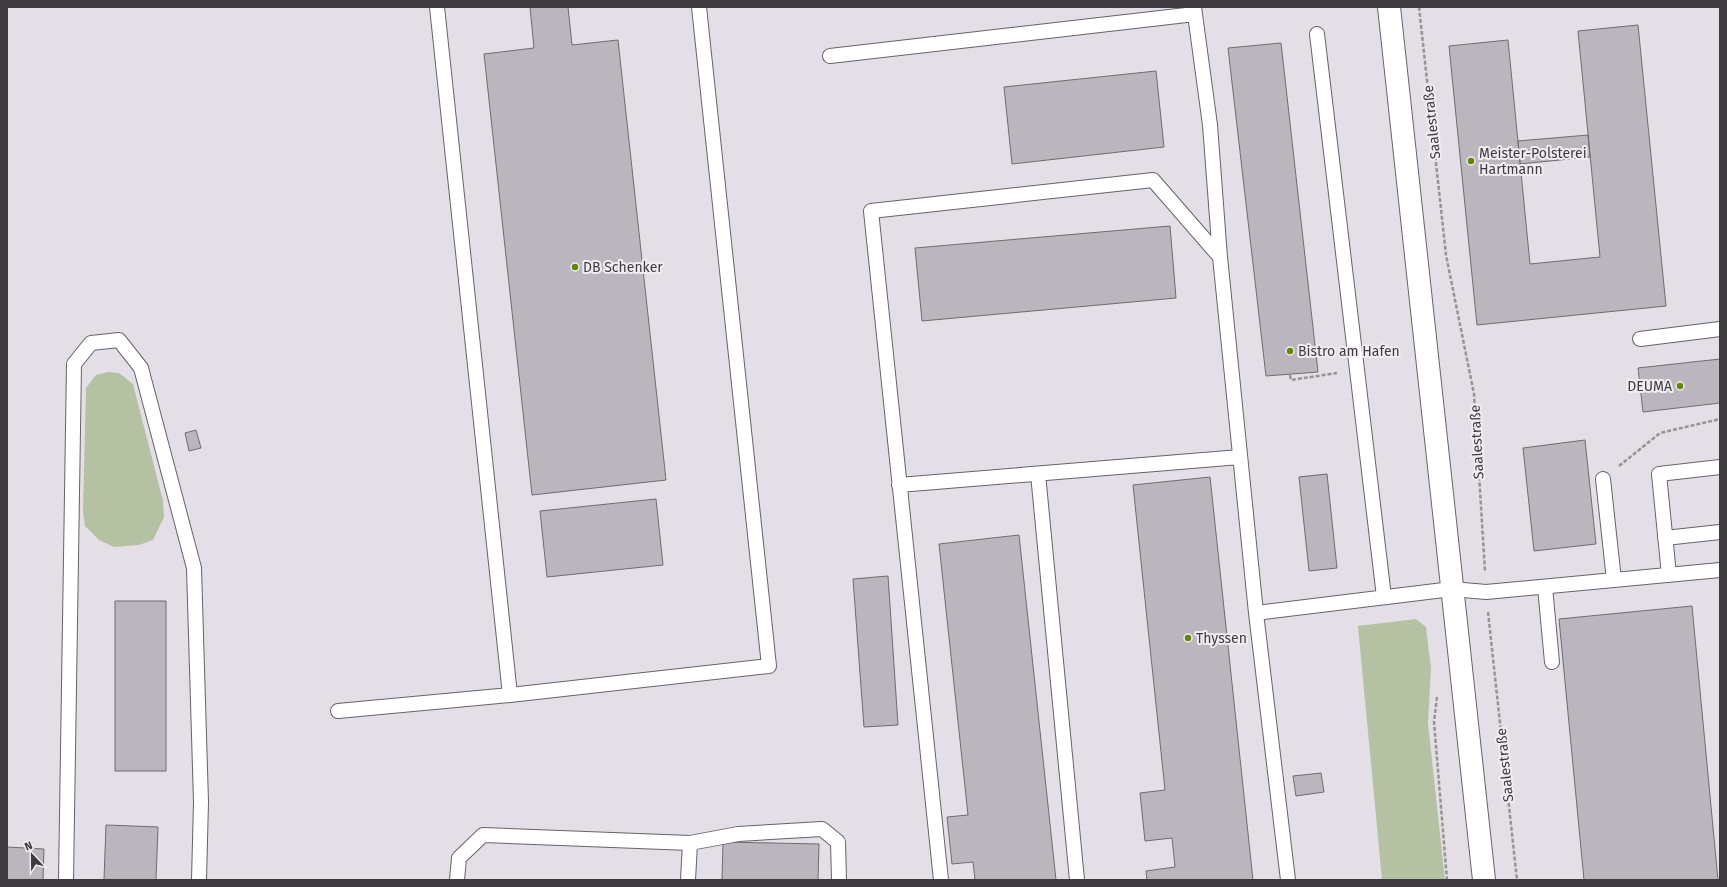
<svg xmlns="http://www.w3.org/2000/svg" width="1727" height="887" viewBox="0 0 1727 887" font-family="'Fira Sans',sans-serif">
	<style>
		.green { fill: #b4c2a3 }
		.building { fill: #bbb6be; stroke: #6f6b72 }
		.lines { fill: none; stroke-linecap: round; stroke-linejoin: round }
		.lane-casing { stroke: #676269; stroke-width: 16 }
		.secondary-casing { stroke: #676269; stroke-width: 24 }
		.path { stroke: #969297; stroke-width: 2.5; stroke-dasharray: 4 2; stroke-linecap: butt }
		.lane { stroke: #fff; stroke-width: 14 }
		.secondary { stroke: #fff; stroke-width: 22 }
		.poi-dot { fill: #618609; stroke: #f1ecf4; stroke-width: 1.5 }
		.labels { text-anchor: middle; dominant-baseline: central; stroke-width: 4; stroke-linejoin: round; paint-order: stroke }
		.street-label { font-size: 14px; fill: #3d3b3e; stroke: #f1ecf4 }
		.poi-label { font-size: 14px; fill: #3d3b3e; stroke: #f1ecf4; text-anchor: start }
	</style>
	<rect width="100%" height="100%" fill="#e4dfe6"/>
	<path class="green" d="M108,372L119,373L133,384L163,501L164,517L153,540L139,545L114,547L99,540L85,526L83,511L86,388L96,375Z
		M1416,619L1426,627L1431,668L1428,723L1445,880H1382L1358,626Z"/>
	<path class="building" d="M530,7H568L572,45L618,40L666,480L532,495L484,54L534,48Z
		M1638,25L1666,306L1477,325L1449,46L1508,40L1530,264L1600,257L1578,31Z
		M1281,43L1318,372L1266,376L1228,48Z
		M1156,71L1164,147L1012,164L1004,87Z
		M1588,135L1590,157L1520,164L1518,141Z
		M1170,226L1176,298L922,321L915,248Z
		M1720,359V403L1643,412L1638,368Z
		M196,430L201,448L189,451L185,433Z
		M1585,440L1596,544L1534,551L1523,448Z
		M1327,474L1337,568L1309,571L1299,477Z
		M1210,477L1253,880H1147L1146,871L1175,867L1172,838L1145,841L1140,793L1165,790L1133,485Z
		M656,499L663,565L547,577L540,511Z
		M1019,535L1056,880H975L973,862L952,864L947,817L968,815L939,544Z
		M888,576L898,725L864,727L853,579Z
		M115,601H166V771H115Z
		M1692,606L1718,880H1584L1559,619Z
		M1321,773L1324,792L1296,796L1293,776Z
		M106,825L158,827L156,880H104Z
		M723,842L819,844L818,880H722Z
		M7,847L44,849L43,880H7Z"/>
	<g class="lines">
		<g class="lane-casing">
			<path id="lane" d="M437,7L510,695
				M1194,7L1210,125L1220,257
				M1317,34L1384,597
				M830,56L1195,14
				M1640,339L1720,329
				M1038,474L1077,880
				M1603,479L1614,580
				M899,485L1240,457
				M1665,538L1720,532
				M1669,575L1659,474L1720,467
				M1545,587L1552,662
				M1256,613L1288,880
				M338,711L510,695L769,666L699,7
				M690,843L738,834L822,829L838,842L839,880
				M66,880L74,364L91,343L119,340L141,368L194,568L201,802L199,880
				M457,880L459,858L483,835L690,843L688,880
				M941,880L871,211L1153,180L1220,257L1256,613L1452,589L1486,592L1720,570"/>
		</g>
		<g class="secondary-casing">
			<path id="secondary" d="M1389,7L1484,880"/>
		</g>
		<path class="path" d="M1419,7L1446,255L1474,394L1485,571
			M1290,375L1291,380L1337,373
			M1619,466L1660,433L1720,419
			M1488,612L1517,880
			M1437,697L1434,722L1447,880"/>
		<use href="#lane" class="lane"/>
		<use href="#secondary" class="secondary"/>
	</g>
	<g class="poi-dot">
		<circle cx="1471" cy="161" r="4"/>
		<circle cx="575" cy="267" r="4"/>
		<circle cx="1290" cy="351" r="4"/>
		<circle cx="1680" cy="386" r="4"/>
		<circle cx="1188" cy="638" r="4"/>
	</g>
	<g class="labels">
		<g class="street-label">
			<text transform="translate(1432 122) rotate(-96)">Saalestraße</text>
			<text transform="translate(1477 442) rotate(-93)">Saalestraße</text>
			<text transform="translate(1505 765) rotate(-96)">Saalestraße</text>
		</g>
		<g class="poi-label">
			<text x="1479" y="153">Meister-Polsterei<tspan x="1479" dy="16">Hartmann</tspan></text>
			<text x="583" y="267">DB Schenker</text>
			<text x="1298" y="351">Bistro am Hafen</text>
			<text x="1672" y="386" text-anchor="end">DEUMA</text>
			<text x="1196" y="638">Thyssen</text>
		</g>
	</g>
	<rect width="1727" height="887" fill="none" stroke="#3d3b3e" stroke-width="16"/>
	<g transform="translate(32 855) rotate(338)" stroke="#f1ecf4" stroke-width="3" paint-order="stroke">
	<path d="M0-3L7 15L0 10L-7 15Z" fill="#3d3b3e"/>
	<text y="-6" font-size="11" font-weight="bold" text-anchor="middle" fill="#3d3b3e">N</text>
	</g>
</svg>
